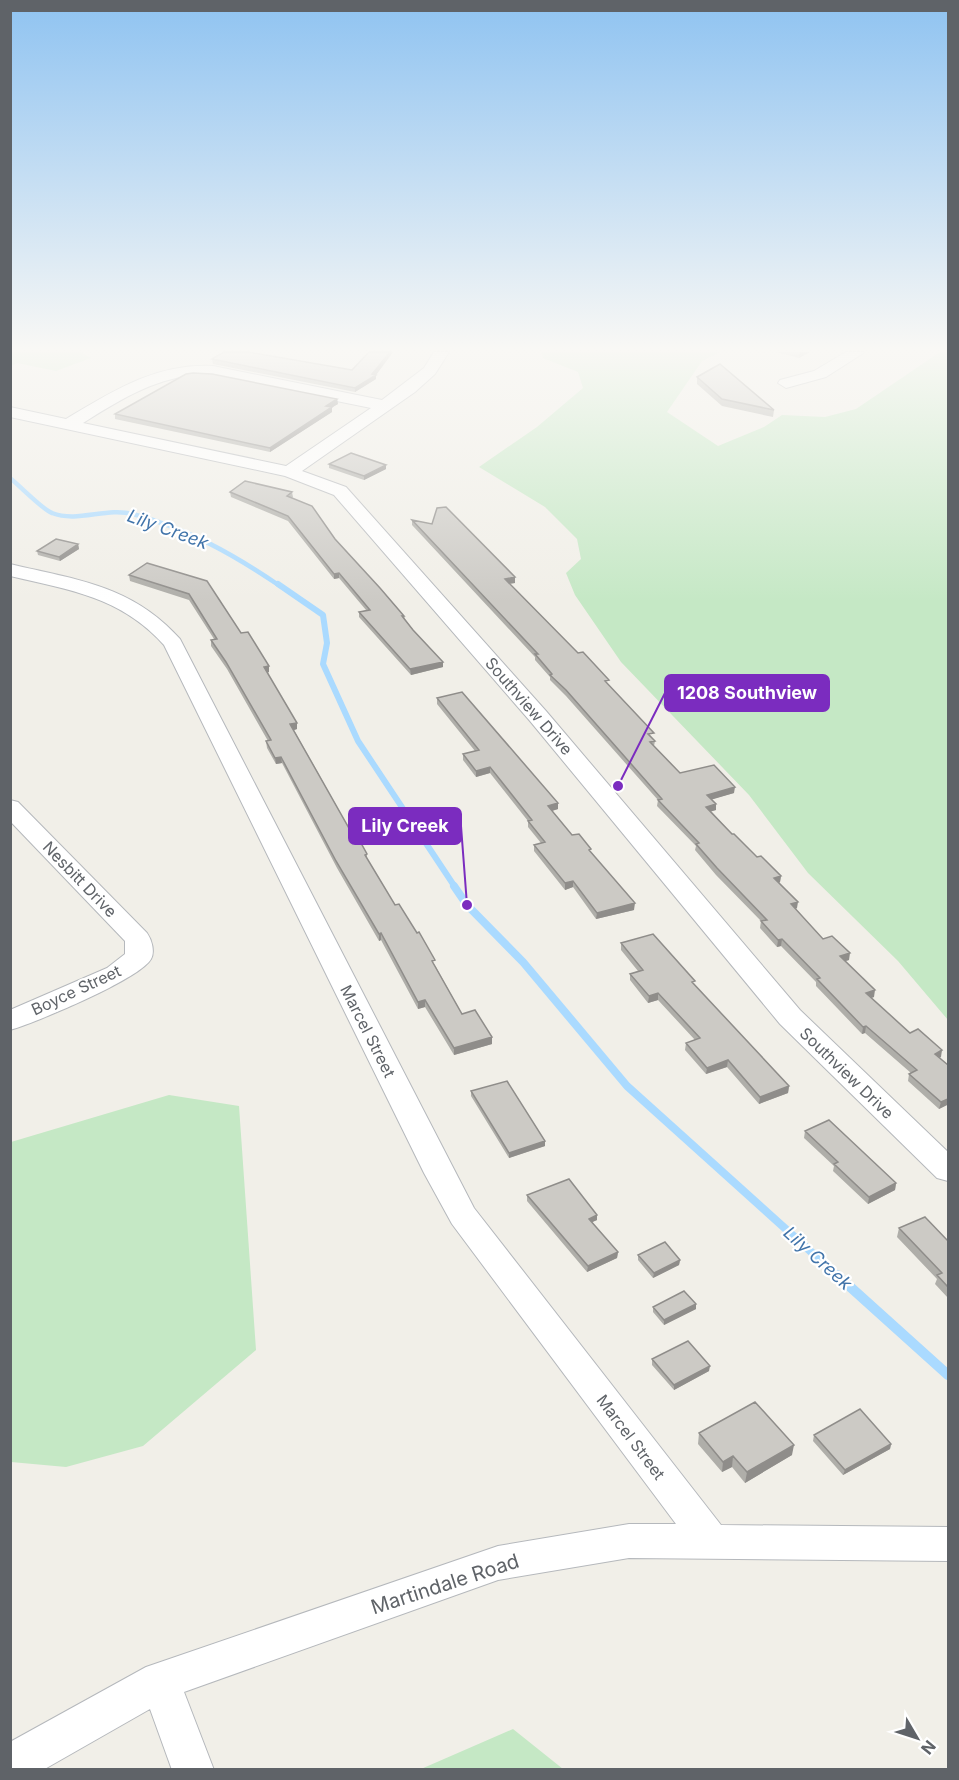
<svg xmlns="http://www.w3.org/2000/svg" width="959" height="1780" viewBox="0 0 959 1780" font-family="Inter,sans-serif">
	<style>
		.green { fill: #c5e8c5 }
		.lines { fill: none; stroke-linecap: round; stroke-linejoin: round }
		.stream-far3 { stroke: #aadaff; stroke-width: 4.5 }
		.stream-far2 { stroke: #aadaff; stroke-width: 6 }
		.stream-far1 { stroke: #aadaff; stroke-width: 8 }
		.stream { stroke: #aadaff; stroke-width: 10 }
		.minor-casing { stroke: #b5b8bc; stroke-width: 2 }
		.minor { fill: #fff; fill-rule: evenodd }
		.wall { fill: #afaea9 }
		.shaded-wall { fill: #8f8d8a }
		.building { fill: #cccac5; stroke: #8f8d8a; stroke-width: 1.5 }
		.labels { text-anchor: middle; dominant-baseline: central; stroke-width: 4.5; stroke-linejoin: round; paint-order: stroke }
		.street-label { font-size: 16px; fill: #5f6368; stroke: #fff }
		.water-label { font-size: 18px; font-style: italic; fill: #4174aa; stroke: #fff }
		.near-street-label { font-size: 20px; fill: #5f6368; stroke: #fff }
		.leader { fill: none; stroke: #7b2cbf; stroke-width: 2 }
		.callout-dot { fill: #7b2cbf; stroke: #fff; stroke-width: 2 }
		.callout { fill: #7b2cbf; stroke: #7b2cbf; stroke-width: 2 }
		.callout-label { font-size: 18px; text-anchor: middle; font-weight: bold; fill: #fff }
	</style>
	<rect width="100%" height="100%" fill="#f1efe8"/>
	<path class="green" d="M11,352H80L91,358L56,371L17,363L11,366Z
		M541,352H720L702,361L667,412L718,446L764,427L782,415L825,417L856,409L940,352H948V1020L898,961L808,873L749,795L621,662L575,595L566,573L581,559L577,539L545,507L479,467L537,427L583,388L578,372L543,358Z
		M169,1095L239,1106L256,1350L143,1446L66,1467L11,1462V1142Z
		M513,1729L563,1769H421Z"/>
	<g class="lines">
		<path class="stream-far3" d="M10,478C19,485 43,510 52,513C78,523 106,507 133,514C188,529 233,554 280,586"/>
		<path class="stream-far2" d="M278,584L323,615L327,643L323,664L358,741L455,887"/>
		<path class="stream-far1" d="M454,886L467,905L523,962L627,1086L839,1277"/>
		<path class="stream" d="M837,1275L948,1375"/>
		<g class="minor-casing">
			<path id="minor" d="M434,352H449L435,374L415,392L302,471L346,487L546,711L800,1010L948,1152V1181L937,1178L780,1024L530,721L334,495L285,476L10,417V407L66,419C113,391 156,363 213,366L382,400L424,368ZM193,375L213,376L371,408L286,466L83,423C118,401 151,380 193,375Z
				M846,352H865L826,377L786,388L778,383L780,380L814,371Z
				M10,564C77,580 132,585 180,639L474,1208L721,1525L948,1527V1561L629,1558L498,1580L184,1692L214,1770H172L150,1709L43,1770H10V1742L146,1667L498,1546L629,1524H676L452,1224L424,1173L164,645C121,597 70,590 10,576Z
				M10,800L18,802L147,933C152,940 155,952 151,959C140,979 35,1023 10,1030V1010L107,968L125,954V941L10,821Z"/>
		</g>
		<use href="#minor" class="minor"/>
	</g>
	<path class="wall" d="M393,352L376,375V379L355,392L213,364L212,359L352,370Z
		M776,352H810L799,358Z
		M697,377L774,410L773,417L722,406L697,384Z
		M337,399L338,404L332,407V412L270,452L115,419V414Z
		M329,464L386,465V469L364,480L329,468Z
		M230,492H292L293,497L292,498L335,539L404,616L405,619L413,630L443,662V667L411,675L359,617V612L366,610L339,578L334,579L288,521L231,497Z
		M412,520L515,583L509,584L609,685L655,741L654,746L680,773L734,793L712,799L716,810L711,811L732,834L757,857L781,876L780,882L779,883L797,908L796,909L823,939L849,960L845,961L874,997L871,998L910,1033L941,1057L939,1058L948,1065V1107L947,1105L939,1109L908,1081L909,1074L911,1073L865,1033L862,1034L816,986V982L781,946L777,947L760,928L761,921L716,875L695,850L696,846L657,806L658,800L566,696L550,680V677L535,660V657L412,525Z
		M78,544L79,549L60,561L38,555L37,551Z
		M147,563L241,633L269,666V672L267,673L297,723V729L294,730L354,837L367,854V859L395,905L436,967L462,1014L492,1037V1044L454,1055L425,1007L418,1009L381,940L379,941L337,868L282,763L276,764L267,748L266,741H268L227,669L211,646V640L214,639L189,600L130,581L129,575Z
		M437,698L558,803V809L552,811L572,835L591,852L634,910L596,919L573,887L565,890L534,851V845L541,843L528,827V821L490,773L476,777L463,760V754L475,751L437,704Z
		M621,943L695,985L789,1086L788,1093L759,1104L727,1067L706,1074L685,1050L686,1043L695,1040L658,1000L648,1003L630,980V974L638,971L621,950Z
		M471,1091L545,1141V1146L509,1158L471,1096Z
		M805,1131L896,1183L895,1190L868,1204L833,1171L834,1166L804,1138Z
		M527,1195L597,1215V1220L592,1222L618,1252L617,1258L587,1272L527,1201Z
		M899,1228L948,1241V1298L935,1284L937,1279L897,1237Z
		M638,1255L680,1260L679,1265L653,1278L638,1260Z
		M653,1307L696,1309L664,1325L653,1312Z
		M652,1359L709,1371L674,1390L652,1365Z
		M699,1433L792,1455L745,1483L732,1467L722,1472L698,1444Z
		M814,1435L891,1444L890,1449L843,1475L813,1441Z"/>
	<path class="shaded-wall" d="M390,352H393L376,375V379L355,392V388Z
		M800,352H810L799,358Z
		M337,399L338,404L326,411V406Z
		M332,407V412L270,452V448Z
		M386,465V469L364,480V476Z
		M78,544L79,549L60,561L59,557Z
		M339,573V578L334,579V574Z
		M515,577V583L505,584V579Z
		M443,662V667L411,675L410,669Z
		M269,666V672L264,673V667Z
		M297,723V729L291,731L290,724Z
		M281,757L282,763L276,764L275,758Z
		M490,767V773L476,777V771Z
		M735,787L734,793L707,801V795Z
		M558,803V809L548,812V806Z
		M716,804V810L706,813V807Z
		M781,876L780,882L773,884L774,878Z
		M573,881V887L565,890V883Z
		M798,902L797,908L790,910L791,904Z
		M635,903L634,910L596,919L597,913Z
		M381,933V940L379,941V934Z
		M782,939L781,946L777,947L778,940Z
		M850,953L849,960L839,963L840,956Z
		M875,990L874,997L865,1000L866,993Z
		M658,993V1000L648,1003L649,996Z
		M425,1000V1007L418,1009V1002Z
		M866,1026L865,1033L862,1034L863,1027Z
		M492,1037V1044L454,1055V1048Z
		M942,1050L941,1057L933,1060L935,1054Z
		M728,1060L727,1067L706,1074L707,1068Z
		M789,1086L788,1093L759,1104L760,1097Z
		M948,1098L947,1105L939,1109L941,1102Z
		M545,1141V1146L509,1158V1153Z
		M896,1183L895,1190L868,1204L869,1197Z
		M597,1215V1220L588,1224L589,1219Z
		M618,1252L617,1258L587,1272L588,1266Z
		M680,1260L679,1265L653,1278L654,1273Z
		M696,1304V1309L664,1325V1320Z
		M710,1366L709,1371L674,1390V1385Z
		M891,1444L890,1449L843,1475L845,1470Z
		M794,1445L792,1455L745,1483L747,1472Z
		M733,1456L732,1467L722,1472L723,1462Z"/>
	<path class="building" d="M224,352H248L352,370L369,352H390L372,374L376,375L355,388L212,359Z
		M720,364L774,410L722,399L697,377Z
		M193,373L212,374L337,399L326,406L332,407L270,448L115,414L186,374Z
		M351,453L386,465L364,476L329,464Z
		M245,481L292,492L287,496L312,506L335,539L380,588L404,616H402L413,630L443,662L410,669L359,612L370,610L339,573L334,574L288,516L230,492Z
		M446,507L515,577L505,579L578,653L583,652L609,680L605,681L654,733L648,734L655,741L650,742L680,773L714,765L735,787L707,795L716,804L706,807L732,834H734L757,857L761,856L781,876L774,878L798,902L791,904L823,939L832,936L850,953L840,956L875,990L866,993L910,1033L918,1029L942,1050L935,1054L948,1065V1099L941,1102L909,1074L917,1070L866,1026L863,1027L817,979L820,978L782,939L778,940L761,921L767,920L717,868L696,844L699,843L658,800L662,799L566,690L550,675L552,674L535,654H538L412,520L432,524L437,508Z
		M56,539L78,544L59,557L37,551Z
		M147,563L207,581L241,633L248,632L269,666L264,667L297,723L290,724L354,837L357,836L367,854L365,855L395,905L399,904L417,933L419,932L435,960L432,961L462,1014L475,1010L492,1037L454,1048L425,1000L418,1002L381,933L379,934L336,861L281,757L275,758L266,741L271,740L226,662L211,640L217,639L189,594L129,575Z
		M462,692L558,803L548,806L572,835L579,834L591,849L589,850L635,903L597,913L573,881L565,883L534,845L545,842L528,821L532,820L490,767L476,771L463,754L479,750L437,698Z
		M653,934L695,981L692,982L789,1086L760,1097L728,1060L707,1068L686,1043L700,1038L658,993L649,996L630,974L643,970L621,943Z
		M507,1081L545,1141L509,1153L471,1091Z
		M829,1120L896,1183L869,1197L834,1164L838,1162L805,1131Z
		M569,1179L597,1215L589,1219L618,1252L588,1266L527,1195Z
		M925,1217L948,1241V1287L937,1275L942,1273L899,1228Z
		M665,1242L680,1260L654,1273L638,1255Z
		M684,1291L696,1304L664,1320L653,1307Z
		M688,1341L710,1366L674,1385L652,1359Z
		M755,1402L794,1445L747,1472L733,1456L723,1462L699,1433Z
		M860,1409L891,1444L845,1470L814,1435Z"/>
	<linearGradient id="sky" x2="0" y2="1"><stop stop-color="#8fc3f1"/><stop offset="0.58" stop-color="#f9f8f5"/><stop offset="1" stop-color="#f9f8f5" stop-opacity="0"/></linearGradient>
	<rect width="959" height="602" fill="url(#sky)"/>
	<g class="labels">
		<g class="street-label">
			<text transform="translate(529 706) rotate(49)">Southview Drive</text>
			<text transform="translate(80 879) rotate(46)">Nesbitt Drive</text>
			<text transform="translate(76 990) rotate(-25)">Boyce Street</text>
			<text transform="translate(368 1031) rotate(63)">Marcel Street</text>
			<text transform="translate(847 1073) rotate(44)">Southview Drive</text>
			<text transform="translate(631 1437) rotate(53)">Marcel Street</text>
		</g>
		<g class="water-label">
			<text transform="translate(168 529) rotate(20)">Lily Creek</text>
			<text transform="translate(818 1258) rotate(42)">Lily Creek</text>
		</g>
		<g class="near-street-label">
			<text transform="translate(445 1584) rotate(-18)">Martindale Road</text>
		</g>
	</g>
	<path class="leader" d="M618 786L665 693M467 905L461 826"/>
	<g class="callout-dot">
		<circle cx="618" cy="786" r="6"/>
		<circle cx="467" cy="905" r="6"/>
	</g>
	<g class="callout">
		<rect x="665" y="675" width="164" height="36" rx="6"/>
		<rect x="349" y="808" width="112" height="36" rx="6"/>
	</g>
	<g class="callout-label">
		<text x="747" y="699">1208 Southview</text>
		<text x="405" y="832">Lily Creek</text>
	</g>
	<rect width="959" height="1780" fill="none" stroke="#5f6368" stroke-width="24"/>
	<g transform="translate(917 1738) rotate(129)" stroke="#ffffff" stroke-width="4.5" paint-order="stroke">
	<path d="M0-4.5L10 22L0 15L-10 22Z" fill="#5f6368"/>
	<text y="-9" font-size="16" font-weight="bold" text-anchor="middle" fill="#5f6368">N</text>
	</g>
</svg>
